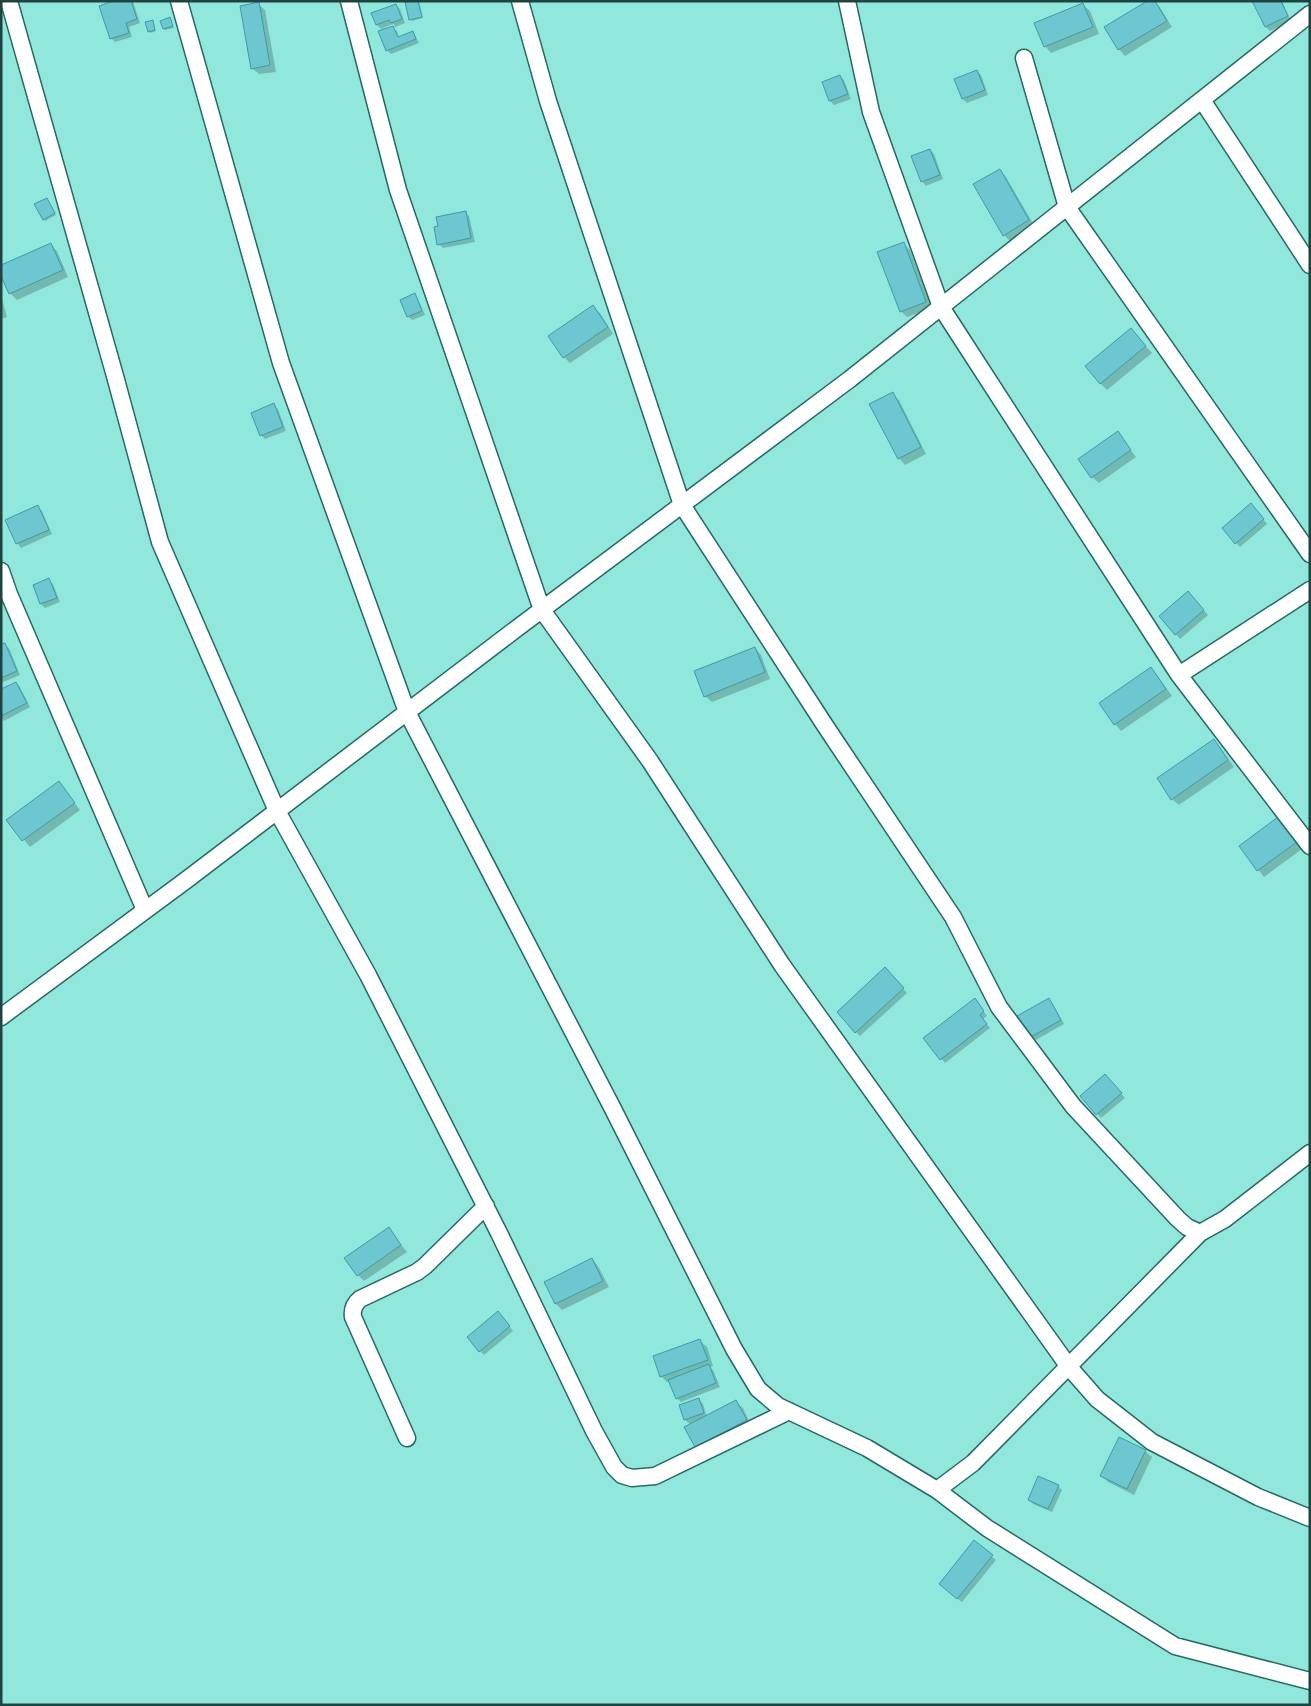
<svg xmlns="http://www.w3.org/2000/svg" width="1311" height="1706" viewBox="0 0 1311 1706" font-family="'Noto Sans',sans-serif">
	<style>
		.shadow { fill: #0003 }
		.building { fill: #6dc7d1; stroke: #3f9ba4 }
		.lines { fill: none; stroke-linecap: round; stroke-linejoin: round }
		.minor-casing { stroke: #256a62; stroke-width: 19 }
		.minor { stroke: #fff; stroke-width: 16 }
	</style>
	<rect width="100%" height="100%" fill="#90e8dd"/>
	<path class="shadow" d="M117,1H133L140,23L129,27L132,37L115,42L111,38Z
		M411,1H419L423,18L412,21L410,19L406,2Z
		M1155,1L1159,6L1172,27L1125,56L1119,49Z
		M1254,1H1282L1291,21L1270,31L1266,27Z
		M258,4L265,10L276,72L259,74L252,68Z
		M396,5L400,9L405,23L393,28L397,31L399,38L412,33L416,37L419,43L391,54L387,50L380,32L395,26L393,24L381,29L377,25Z
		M1083,5L1090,11L1099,34L1051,53L1045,46Z
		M170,19L174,28L165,30L164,29Z
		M152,22L156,31L151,33L149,31Z
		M977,71L981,75L988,95L967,103L963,99Z
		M840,76L844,80L851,99L834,105L830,101L823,83Z
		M930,150L934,154L943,179L926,186L922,181Z
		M1000,170L1006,177L1035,227L1010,241L1004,235Z
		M48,201L56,215L45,221L44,219Z
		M465,212L469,216L475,242L443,248L439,244Z
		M903,243L910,250L932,308L907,317L901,311Z
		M51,245L57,251L68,277L17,300L10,293Z
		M1,295L7,317L1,319Z
		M414,295L418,299L425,315L412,320L408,316Z
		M593,307L600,313L613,334L570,363L564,357Z
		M1131,330L1152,353L1107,390L1100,383Z
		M892,394L899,400L926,454L905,465L899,458Z
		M273,405L278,409L286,431L265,439L261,435Z
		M1118,433L1136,457L1099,483L1092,477Z
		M38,507L42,511L52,534L21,548L17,543L7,520Z
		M1255,509L1267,524L1240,547L1223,528Z
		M49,580L53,584L60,602L45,608L41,604L34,586Z
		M1192,597L1208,615L1180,639L1161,616Z
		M4,644L9,648L20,675L1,683V646Z
		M755,648L761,655L770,679L712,702L705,696Z
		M1151,669L1157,675L1172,696L1121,731L1115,724Z
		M16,683L20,687L30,707L4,721L1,717V691Z
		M1214,740L1220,747L1234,767L1179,805L1172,799Z
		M59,783L80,810L30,847L8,820Z
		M1284,825L1302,849L1264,877L1240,847Z
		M885,969L907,993L860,1036L856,1032Z
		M1049,1000L1053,1004L1064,1024L1034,1041L1018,1017Z
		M978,1004L987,1016L983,1019L990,1028L945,1063L925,1039Z
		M1109,1080L1125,1098L1101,1118L1082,1096Z
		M389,1229L407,1252L364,1281L358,1275Z
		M592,1259L598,1266L609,1287L562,1310L556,1304Z
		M502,1317L513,1331L484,1355L480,1351Z
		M700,1341L707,1347L713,1366L710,1367L713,1370L720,1387L681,1402L677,1398L670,1381L667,1382L661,1376Z
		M699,1400L703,1404L707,1417L736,1402L743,1408L752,1427L702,1453L696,1447L691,1425L685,1420Z
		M1145,1451L1152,1457L1134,1495L1108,1482L1102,1476Z
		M1058,1486L1062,1490L1052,1512L1033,1504L1029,1500Z
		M974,1542L996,1560L962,1602L944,1588Z"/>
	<path class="building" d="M113,1H131L137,19L126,23L129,33L110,39L99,6Z
		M418,1L422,17L409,20L405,2Z
		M1147,1H1155L1167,21L1118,50L1104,27Z
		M1252,1H1281L1288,16L1265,27Z
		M259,2L270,65L251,69L240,6Z
		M1083,3L1093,27L1044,47L1034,23Z
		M396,4L402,19L391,23L389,20L376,25L371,13Z
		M170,17L173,26L163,29L160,21Z
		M153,20L155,30L148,32L145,22Z
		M393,26L398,37L413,31L416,39L386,51L378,31Z
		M977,70L985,90L962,99L954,79Z
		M840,75L848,94L829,101L822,82Z
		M930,149L940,175L921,182L911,156Z
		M1000,169L1029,220L1003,236L973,184Z
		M47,198L55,213L43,220L34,204Z
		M466,211L471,238L437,245L434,227L438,226L436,217Z
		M904,242L926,302L900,312L877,252Z
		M51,243L63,270L9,294L1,276V265Z
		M415,293L422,311L407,317L400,300Z
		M593,305L608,327L563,358L548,336Z
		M1131,328L1146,346L1100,384L1085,366Z
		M893,392L921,447L898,459L869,404Z
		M274,403L283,427L260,436L251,413Z
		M1118,431L1131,450L1091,478L1078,459Z
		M1251,503L1264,519L1235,544L1222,528Z
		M38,505L49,530L16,544L5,520Z
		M49,578L57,598L40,604L33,585Z
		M1188,591L1204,610L1175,635L1159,616Z
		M5,643L17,671L1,678V644Z
		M755,647L765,672L704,697L694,671Z
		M1151,667L1166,689L1114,725L1099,703Z
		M16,682L27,703L1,716V689Z
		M1214,739L1228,760L1171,800L1157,778Z
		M59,781L75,803L22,841L6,820Z
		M1278,817L1297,842L1257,871L1239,846Z
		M885,967L904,988L855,1033L837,1012Z
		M975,998L984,1011L980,1015L987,1024L940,1060L923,1038Z
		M1049,998L1061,1020L1029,1038L1017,1016Z
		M1105,1074L1122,1093L1096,1115L1080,1096Z
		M389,1227L401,1245L357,1276L344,1258Z
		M592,1258L603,1281L555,1304L544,1282Z
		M498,1311L510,1326L479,1352L467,1337Z
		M700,1339L708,1360L660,1377L653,1356Z
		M709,1364L716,1383L676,1399L668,1380Z
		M699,1398L704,1413L684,1420L679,1405Z
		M736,1400L747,1420L695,1447L684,1427Z
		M1119,1437L1146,1450L1127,1489L1100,1476Z
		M1038,1476L1059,1485L1048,1509L1028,1500Z
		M974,1540L993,1555L957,1599L939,1584Z"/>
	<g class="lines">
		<g class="minor-casing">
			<path id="minor" d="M9,1L115,376L160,542L277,811L368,975L499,1233L594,1431L614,1467L622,1475L632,1478L655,1476L789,1411
				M179,1L281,363L407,712L613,1109L734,1349L758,1389L778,1406L867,1448L937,1490L973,1463L1200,1233
				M349,1L398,190L542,610L650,761L782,965L1069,1367L1097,1399L1152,1442L1258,1497L1310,1518
				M520,1L548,101L682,505L826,727L953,917L999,1007L1073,1106L1178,1219L1187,1227L1200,1233L1225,1219L1310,1153
				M847,1L871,112L941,307L1179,675L1310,846
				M1024,58L1067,207L1310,554
				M1202,100L1310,265
				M1,571L9,594L145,910
				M1179,675L1310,590
				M1,1017L185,881L516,629L850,379L1310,14
				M407,1438L353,1317C352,1310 354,1304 360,1299L417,1272L425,1266L486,1206
				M937,1490L987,1528L1175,1646L1310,1681"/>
		</g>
		<use href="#minor" class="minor"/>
	</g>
	<rect width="1311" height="1706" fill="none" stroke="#1f4440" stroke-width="5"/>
</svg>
